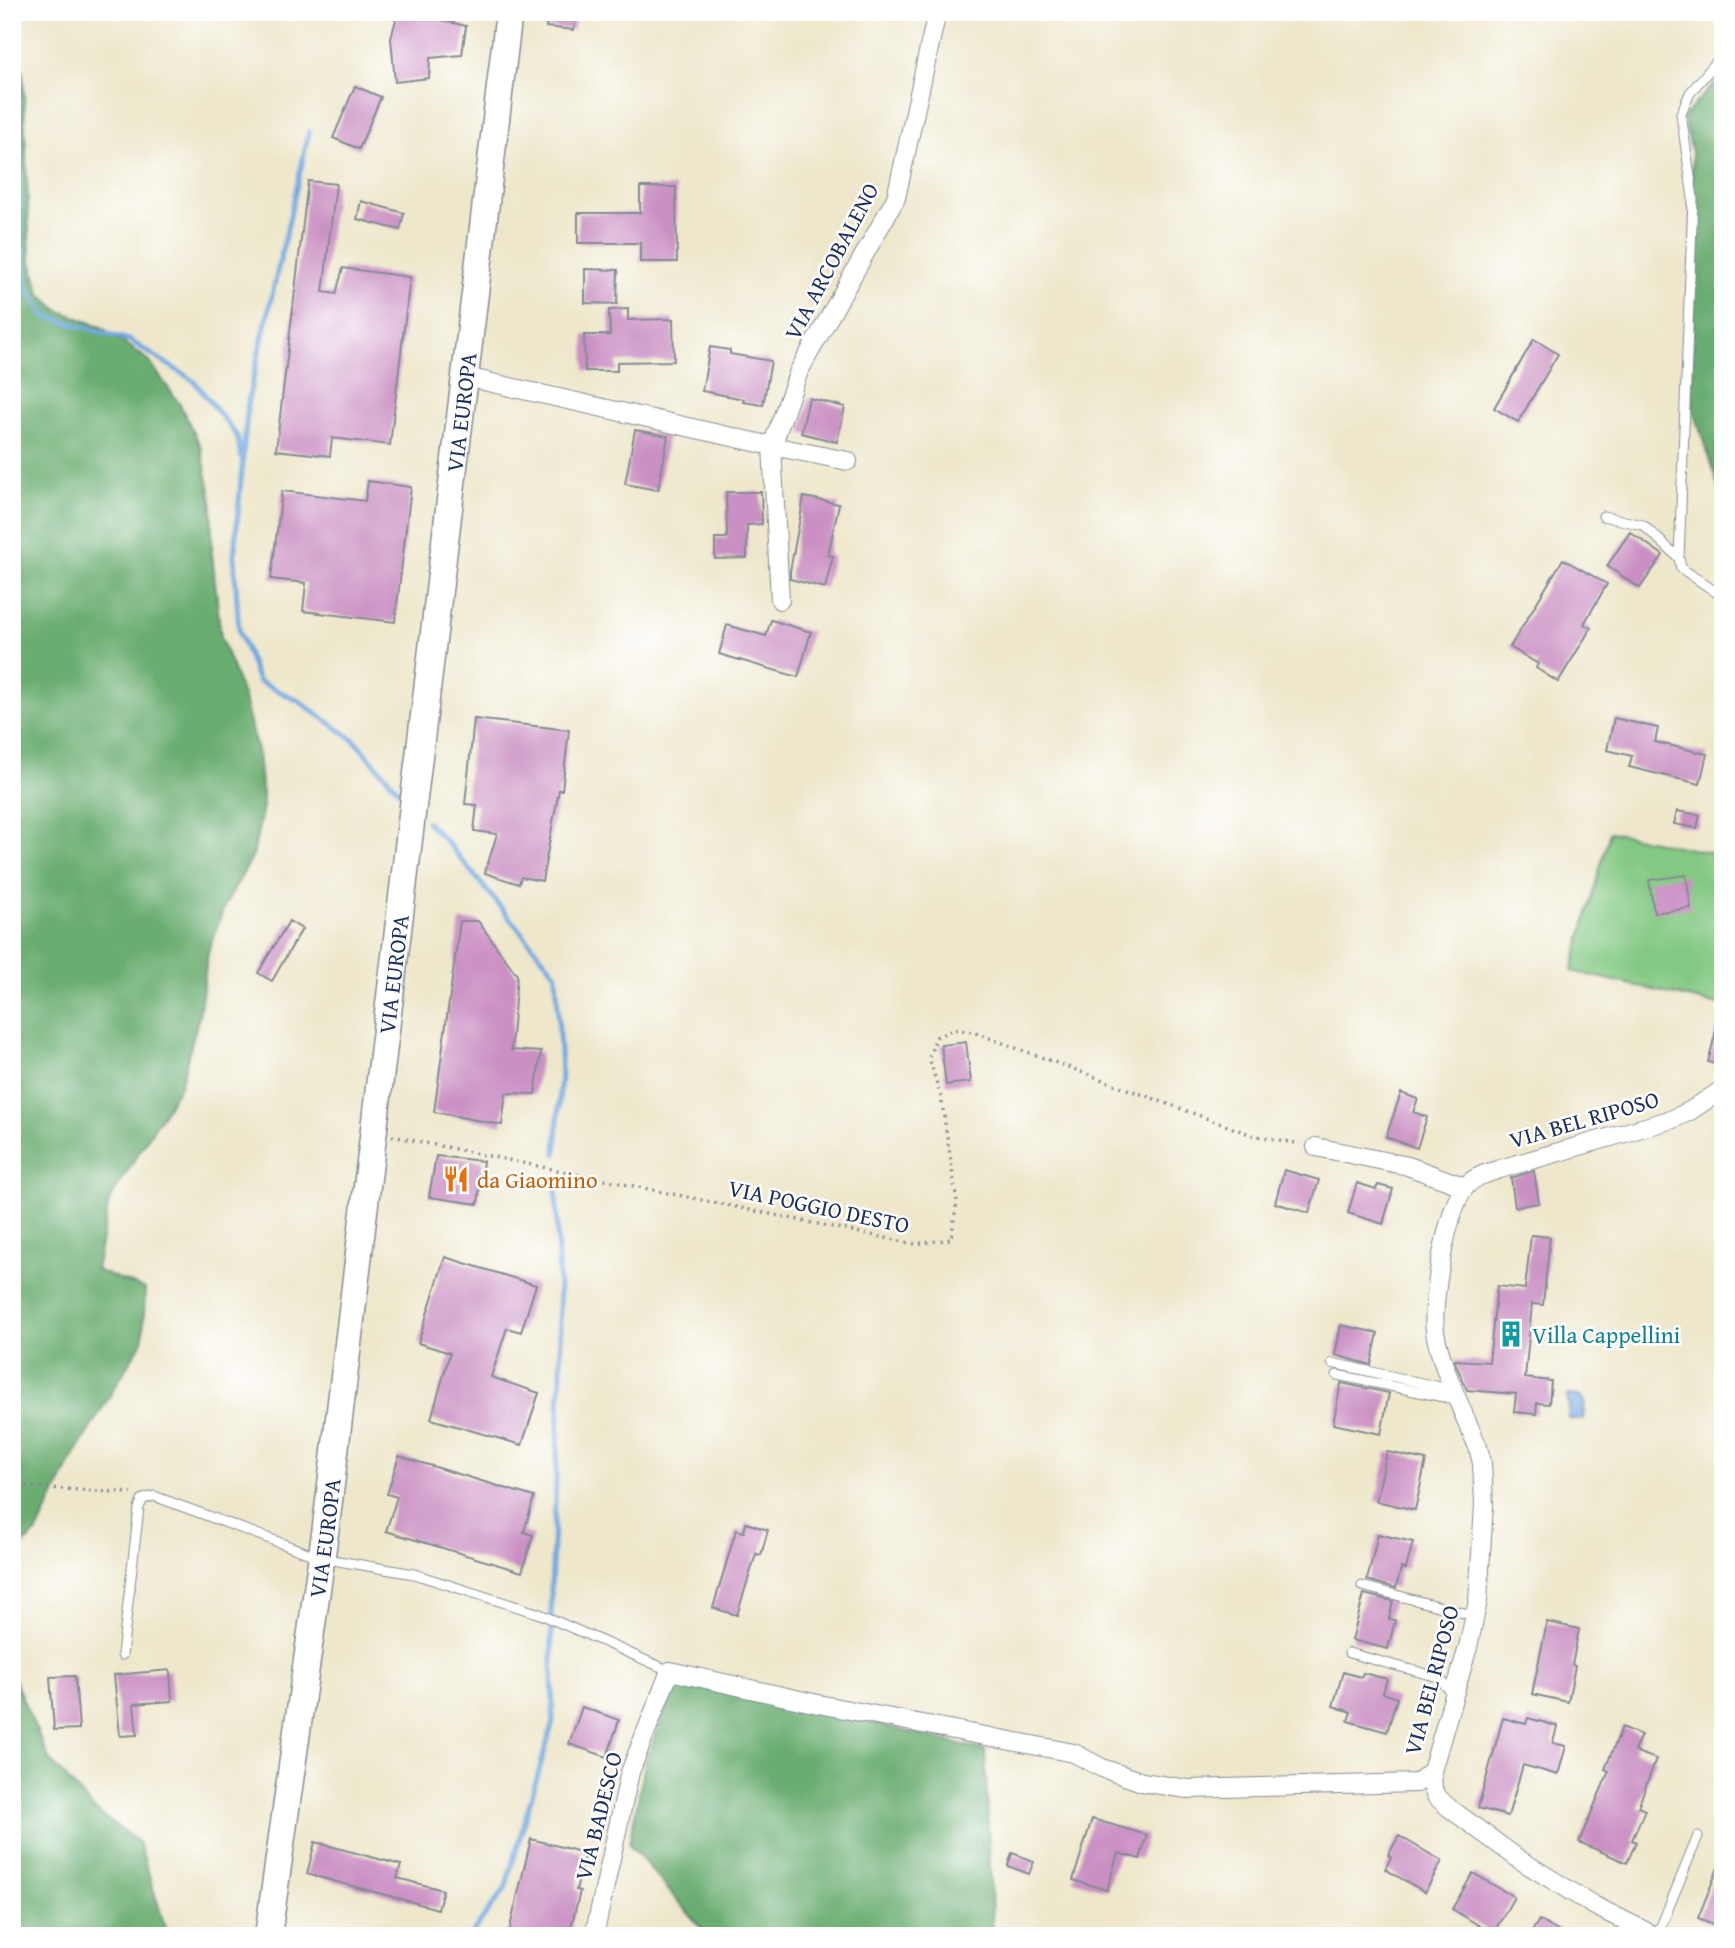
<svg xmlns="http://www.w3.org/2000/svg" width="1735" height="1948" viewBox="0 0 1735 1948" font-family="'Gentium Book Plus',serif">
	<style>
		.green { fill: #84c983; stroke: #507c70; stroke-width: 2 }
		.forest { fill: #6bad71; stroke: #436e68; stroke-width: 2 }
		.water { fill: #72a9e1; stroke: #466ca0; stroke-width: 2 }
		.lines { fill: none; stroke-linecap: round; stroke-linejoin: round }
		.stream { stroke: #72a9e1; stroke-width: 5 }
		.building { fill: #ca90c3 }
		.service-casing { stroke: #848b94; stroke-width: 11 }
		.minor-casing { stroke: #848b94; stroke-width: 20 }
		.secondary-casing { stroke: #848b94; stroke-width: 29 }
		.path { stroke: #848b94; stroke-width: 3.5; stroke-dasharray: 2 5; stroke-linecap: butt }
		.service { stroke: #fff; stroke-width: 9 }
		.minor { stroke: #fff; stroke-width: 18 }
		.secondary { stroke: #fff; stroke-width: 26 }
		.labels { text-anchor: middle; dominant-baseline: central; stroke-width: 5; stroke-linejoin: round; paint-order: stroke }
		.street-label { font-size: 23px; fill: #1b2f5e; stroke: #fff }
		.food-label { font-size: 23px; fill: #c56008; stroke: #fff; text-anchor: start }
		.culture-label { font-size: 23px; fill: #0d838f; stroke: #fff; text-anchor: start }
	</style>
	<rect width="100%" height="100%" fill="#fff"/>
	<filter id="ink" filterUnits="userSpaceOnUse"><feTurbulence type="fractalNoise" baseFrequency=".0143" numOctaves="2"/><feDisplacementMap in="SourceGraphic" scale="14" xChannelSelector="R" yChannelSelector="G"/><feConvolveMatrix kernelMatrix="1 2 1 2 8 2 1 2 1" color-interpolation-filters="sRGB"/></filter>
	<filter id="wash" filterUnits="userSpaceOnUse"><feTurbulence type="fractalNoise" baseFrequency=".00686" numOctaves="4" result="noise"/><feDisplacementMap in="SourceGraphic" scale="28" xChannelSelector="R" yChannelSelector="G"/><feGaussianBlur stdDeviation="1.57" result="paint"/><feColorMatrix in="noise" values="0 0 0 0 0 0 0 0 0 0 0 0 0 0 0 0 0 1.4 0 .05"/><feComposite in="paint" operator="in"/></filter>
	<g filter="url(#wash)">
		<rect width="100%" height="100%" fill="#eee7cb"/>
		<path class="green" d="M1610,832L1711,853L1723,915V1006L1572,971Z"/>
		<path class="forest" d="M12,37L23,75L30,258L40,294L58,310L101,327L148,360L179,403L201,447L212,501V554L221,638L243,695L258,755L263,806L253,856L225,905L208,952L199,1016L180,1086L109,1201L96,1270L145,1289L143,1340L72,1459L37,1532L12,1555Z
			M1723,74V502L1693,408L1692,152L1683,117Z
			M12,1675L49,1759L93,1808L139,1843L168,1936H12Z
			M679,1676L985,1750L993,1936H708L629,1844L645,1762Z"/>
		<path class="water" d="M1567,1395L1580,1396L1585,1401L1583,1420L1568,1419L1569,1405Z"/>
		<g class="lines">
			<path class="stream" d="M12,19L14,12
				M12,119L16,131L21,235L26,285L45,316L129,340L194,381L237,436L241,457
				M309,132L248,401L234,558L239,631L258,681L299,701L355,741L400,792
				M427,822L451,847L556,974L561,1071L556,1154
				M470,1936L505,1889L553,1722L551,1589L561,1370L556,1184"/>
		</g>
		<g id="blocks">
			<path class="building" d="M398,12H409L466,26L462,55L430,58L429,78L395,82L391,38Z
				M548,12H576L574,30L546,27Z
				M355,86L381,97L359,149L333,138Z
				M308,181L336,184L323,292L336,294L343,268L410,277L390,445L332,438L330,456L276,450Z
				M640,187H676L677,262H640V243H578V213H640Z
				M361,201L404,213L400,230L357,219Z
				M585,269L618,270L617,304L585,303Z
				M628,309V320L673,319L674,361L617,362V371H585L584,335H610L609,310Z
				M1534,339L1558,354L1518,422L1494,408Z
				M710,347L730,350V354L771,361L763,405L743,402L744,399L702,391Z
				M809,398L845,407L837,442L801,433Z
				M635,430L668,436L658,490L625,484Z
				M368,481L411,487L395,622L303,611L306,583L271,579L282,491L365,501Z
				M726,492H761L762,524L747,525V558L715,559V538H727Z
				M804,497L839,504L828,555L833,556L825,588L790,579V571Z
				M1630,532L1663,555L1640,588L1607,566Z
				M1563,559L1607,584L1584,624L1591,628L1558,682L1536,668L1538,664L1510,647Z
				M771,620L811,632L798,677L719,654L727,625L766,636Z
				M1614,718L1658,728L1655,742L1707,754L1700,784L1629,767L1632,756L1607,750Z
				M474,719L569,730L562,790H559L542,881L521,877L519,884L485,873L497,834L474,831L477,805L465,804Z
				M1677,811L1700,815L1697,828L1674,824Z
				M1686,875L1691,908L1654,913L1649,880Z
				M289,921L302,929L272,981L258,973Z
				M460,921H478L517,975L511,1050L541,1052L535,1094L506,1093L502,1125L434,1112Z
				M1718,1023H1723V1066L1708,1062Z
				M966,1042L971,1082L946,1085L941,1045Z
				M1401,1093L1418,1099L1413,1112L1427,1117L1417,1148L1386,1137Z
				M436,1156L483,1161L478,1204L429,1197Z
				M1284,1170L1319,1180L1309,1213L1275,1203Z
				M1534,1171L1539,1203L1515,1207L1511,1178Z
				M1357,1183L1376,1189L1378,1185L1393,1189L1383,1224L1348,1213Z
				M1531,1235L1550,1237L1543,1305L1532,1304L1525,1378L1551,1381L1549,1404L1537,1403L1536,1414L1514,1412L1516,1394L1467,1390L1454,1360L1489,1362L1497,1286L1525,1289Z
				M445,1257L536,1285L521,1332L507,1328L491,1377L539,1393L522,1445L431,1419L450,1353L418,1343Z
				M1341,1325L1378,1333L1371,1365L1335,1355Z
				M1341,1383L1389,1393L1381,1434L1333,1424Z
				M1387,1452L1426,1460L1415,1510L1376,1501Z
				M399,1456L534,1497L524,1532L533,1535L522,1572L386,1531L397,1497L387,1494Z
				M746,1523L768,1530L761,1555L756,1554L737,1615L713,1608L736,1530L744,1532Z
				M1378,1534L1413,1542L1406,1569L1401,1568L1396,1588L1367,1580Z
				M1364,1594L1393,1601L1389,1619L1395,1620L1388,1649L1352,1640Z
				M1547,1622L1579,1629L1572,1665L1575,1666L1568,1702L1532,1694Z
				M170,1670L172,1701L134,1704L137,1735L120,1736L114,1675Z
				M1343,1672L1361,1677L1363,1673L1387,1679L1383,1693L1397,1698L1387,1732L1348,1721L1351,1712L1333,1706Z
				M75,1676L79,1729L54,1730L50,1677Z
				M582,1707L619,1720L607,1757L569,1744Z
				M1503,1718L1526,1724L1528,1718L1557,1726L1553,1743L1566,1746L1558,1775L1523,1765L1508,1816L1478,1808Z
				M1622,1727L1641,1735L1634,1751L1656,1759L1638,1807L1645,1810L1632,1840L1636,1842L1627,1863L1579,1842L1609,1771L1605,1769Z
				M1092,1819L1147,1835L1140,1859L1118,1853L1107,1890L1073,1880Z
				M1399,1836L1442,1861L1425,1892L1385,1869L1391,1857L1388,1855Z
				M531,1839L585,1853L576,1890L580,1891L569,1936H508Z
				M315,1842L401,1865L397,1878L443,1890L438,1909L307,1874Z
				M1012,1853L1034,1861L1029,1874L1008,1866Z
				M1722,1858H1723V1928L1698,1918Z
				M1473,1873L1514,1897L1493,1934L1452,1909Z
				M1539,1920L1566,1936H1529Z"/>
		</g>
	</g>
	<g filter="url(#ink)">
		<use href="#blocks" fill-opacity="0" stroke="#848b94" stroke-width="2"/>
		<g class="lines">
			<g class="service-casing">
				<path id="service" d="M1723,54L1690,93L1681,114L1693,198L1679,558L1681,568L1723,597
					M1603,516L1643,525L1679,558
					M1332,1363L1453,1390
					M1337,1375L1458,1400
					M1362,1586L1475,1616
					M1349,1653L1438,1677L1454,1695
					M122,1655L139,1508L143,1499L154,1496L321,1558L414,1574L540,1614L670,1671
					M1657,1936L1698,1836"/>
			</g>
			<g class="minor-casing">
				<path id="minor" d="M466,377L772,446L848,461
					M780,600L772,446L799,371L896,198L937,12
					M1316,1147L1408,1166L1465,1187
					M594,1936L630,1772L670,1671L818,1704L1074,1753L1102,1768L1142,1782L1187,1789L1417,1783L1432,1771
					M1655,1936L1593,1905L1520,1860L1448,1807L1436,1796L1433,1789L1432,1771L1468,1647L1478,1601L1484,1505L1482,1463L1478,1447C1464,1415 1440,1364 1435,1331C1431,1303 1447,1206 1466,1186C1475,1176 1488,1173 1500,1169L1673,1119L1690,1111L1723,1089"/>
			</g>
			<g class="secondary-casing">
				<g id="secondary">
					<path id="s1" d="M268,1936L326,1526L509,12"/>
				</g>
			</g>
			<path class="path" d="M392,1136L915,1244L951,1239L957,1201L941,1097L929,1058L936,1037L954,1029L973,1032L1252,1135L1300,1144
				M12,1486L132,1493"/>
			<use href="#service" class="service"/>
			<use href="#minor" class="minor"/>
			<use href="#secondary" class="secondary"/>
		</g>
	</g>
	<defs>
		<g id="restaurant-bare" transform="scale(2.1)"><path d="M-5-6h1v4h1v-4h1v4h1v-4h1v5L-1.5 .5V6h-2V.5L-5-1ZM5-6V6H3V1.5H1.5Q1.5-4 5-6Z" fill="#e8710a" stroke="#fff" stroke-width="2.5" paint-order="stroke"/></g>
		<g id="building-bare" transform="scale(2.1)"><path d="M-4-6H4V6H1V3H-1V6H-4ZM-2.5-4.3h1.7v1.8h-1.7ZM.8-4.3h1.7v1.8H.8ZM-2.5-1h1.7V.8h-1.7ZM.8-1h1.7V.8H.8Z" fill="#0f9aa8" stroke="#fff" stroke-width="2.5" paint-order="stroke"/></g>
	</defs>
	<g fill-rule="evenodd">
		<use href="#restaurant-bare" x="456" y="1179"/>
		<use href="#building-bare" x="1511" y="1334"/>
	</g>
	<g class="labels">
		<g class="street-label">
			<text transform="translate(831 261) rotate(-62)">VIA ARCOBALENO</text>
			<text stroke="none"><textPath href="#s1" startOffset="1536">VIA EUROPA</textPath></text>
			<text stroke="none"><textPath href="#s1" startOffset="970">VIA EUROPA</textPath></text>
			<text transform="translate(1584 1119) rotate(-16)">VIA BEL RIPOSO</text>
			<text transform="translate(819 1206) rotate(12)">VIA POGGIO DESTO</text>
			<text stroke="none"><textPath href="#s1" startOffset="402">VIA EUROPA</textPath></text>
			<text transform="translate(1431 1680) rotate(-75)">VIA BEL RIPOSO</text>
			<text transform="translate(598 1816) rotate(-76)">VIA BADESCO</text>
		</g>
		<g class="food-label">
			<text x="477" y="1179">da Giaomino</text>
		</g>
		<g class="culture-label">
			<text x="1532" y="1334">Villa Cappellini</text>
		</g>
	</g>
	<rect width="1735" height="1948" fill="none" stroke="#fff" stroke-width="42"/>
</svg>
